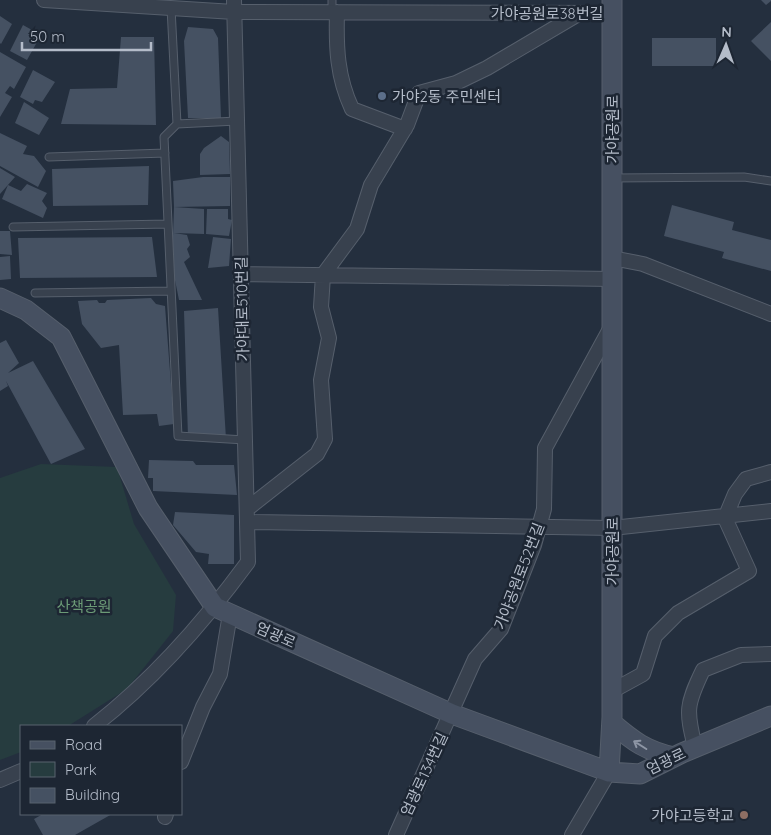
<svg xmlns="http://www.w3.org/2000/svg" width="771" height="835" viewBox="0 0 771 835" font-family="Quicksand,'Noto Sans KR',sans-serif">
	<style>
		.green { fill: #263c3f }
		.building { fill: #455162 }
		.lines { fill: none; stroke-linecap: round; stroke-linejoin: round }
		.service-casing { stroke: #565f6c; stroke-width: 9 }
		.minor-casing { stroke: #565f6c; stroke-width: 16 }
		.secondary-casing { stroke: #565f6c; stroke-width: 21 }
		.service { stroke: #38414e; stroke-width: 7 }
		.minor { stroke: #38414e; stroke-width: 14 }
		.secondary { stroke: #465061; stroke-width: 19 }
		.oneway { stroke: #8e96a5 }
		.service-dot { fill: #5c6f8a; stroke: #1d2633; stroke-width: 2 }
		.education-dot { fill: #8d6e63; stroke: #1d2633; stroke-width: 2 }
		.labels { text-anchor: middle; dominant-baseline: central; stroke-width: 5; stroke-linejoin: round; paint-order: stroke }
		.street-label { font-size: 15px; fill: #b4bcc9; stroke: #1d2633 }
		.poi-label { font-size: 15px; fill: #b4bcc9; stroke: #1d2633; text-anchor: start }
		.park-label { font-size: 15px; fill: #6b9a76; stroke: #1d2633 }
	</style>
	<rect width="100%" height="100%" fill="#242f3e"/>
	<path class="green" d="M41,464L117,467L134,524L176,595L173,631L127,689L68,726H21V752L0,760V478Z"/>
	<path class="building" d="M761,0H771V1L766,5Z
		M0,16L12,24L1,44L0,43Z
		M771,22V61L751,41Z
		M23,25L41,35L27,60L10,51Z
		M188,27L213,29L218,38L221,118H188L184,41Z
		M121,37H154L156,125L61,124L70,89L117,88Z
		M652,38H716V66H652Z
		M0,52L26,67L14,89L10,86L5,93L12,97L0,117Z
		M33,70L55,82L42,102L35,100L33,104L20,97Z
		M24,102L49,118L39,135L15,123Z
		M0,133L27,146L23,154L34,156L46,171L38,187L0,166Z
		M221,136L229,142L230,174L200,175V154L204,148Z
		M149,166L148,205L53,206L52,169Z
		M0,168L15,177L0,194Z
		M203,177H230V206L174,207L173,181Z
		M27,184L47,193L42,201L47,208L43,218L2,199L8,185L21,191Z
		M672,205L734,222L732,230L771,240V271L722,258L724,252L664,236Z
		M174,207L204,209V234L174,233L187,235L190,245L187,249L190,257L184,262L202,300H179L172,265Z
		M207,209H228V219L232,220L229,236L206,234Z
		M0,231H10L12,255L0,254Z
		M152,237L157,277L20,278L18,238Z
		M213,237L231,239L229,266L208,268Z
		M10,256L11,279L0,280V257Z
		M151,298L156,304L165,306L174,424L159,426L157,414L123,415L119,345L101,348L82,324L78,301L97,300L99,303H105L107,300Z
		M218,308L226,439L188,437L184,311Z
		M6,340L19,363L8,373L33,361L85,449L51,464L6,381L8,386L0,391V343Z
		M149,460L193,461L196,465H234L237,495L153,491V478H148Z
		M175,512L234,515V564H208L209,554L196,552L173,525Z
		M43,814H112L75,835H43L34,819Z"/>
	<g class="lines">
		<g class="service-casing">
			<path id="service" d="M332,0V12
				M171,8L177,124
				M237,121L177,124L164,137L178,436L245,440
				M49,157L165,153
				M612,178L744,177L771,181
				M13,227L168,224
				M35,293L171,291"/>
		</g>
		<g class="minor-casing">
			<path id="minor" d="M44,0L234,12L612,13
				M337,12C336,47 337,77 352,109L405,129
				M612,258L643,264L771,314
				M241,274L612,279
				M247,509L317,454L325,439L321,380L329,338L321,307L323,275L357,229L371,185L407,125L419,93L456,83L487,68L580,13
				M247,522L612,528L771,511
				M612,691L643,674L655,636L678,613L749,571L725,518L735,494L746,479L771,472
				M94,726C153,680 204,622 248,562L234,0
				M695,747C686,711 686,705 703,670L741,655L771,654
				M181,762L203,707L220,674L230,614
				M0,780L21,771
				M165,817L166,814
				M396,835L475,659L501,629L534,545L544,509L545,448L611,327
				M572,835L609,772"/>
		</g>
		<g class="secondary-casing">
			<path id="secondary" d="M0,298L26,310L61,337L148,508L215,607L452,714L609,772L640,774L682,753L771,716
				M612,723C633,741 646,751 674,757
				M609,772L612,717V0"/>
		</g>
		<use href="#service" class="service"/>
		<use href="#minor" class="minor"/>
		<use href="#secondary" class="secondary"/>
	</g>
	<defs><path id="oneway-shaft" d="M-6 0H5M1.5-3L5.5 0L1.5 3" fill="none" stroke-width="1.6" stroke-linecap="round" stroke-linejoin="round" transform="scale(1.25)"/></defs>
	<use class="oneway" href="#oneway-shaft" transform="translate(640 745) rotate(-148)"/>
	<circle class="service-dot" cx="382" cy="96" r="5"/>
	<circle class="education-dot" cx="744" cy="815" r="5"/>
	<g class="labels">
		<g class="street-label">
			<text x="547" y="13">가야공원로38번길</text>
			<text transform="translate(612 129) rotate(-90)">가야공원로</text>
			<text transform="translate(242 309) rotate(-91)">가야대로510번길</text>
			<text transform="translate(612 551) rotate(-90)">가야공원로</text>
			<text transform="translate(519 576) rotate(-69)">가야공원로52번길</text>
			<text transform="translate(276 635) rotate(24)">엄광로</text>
			<text transform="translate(666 761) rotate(-26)">엄광로</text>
			<text transform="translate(424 774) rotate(-65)">엄광로134번길</text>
		</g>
		<g class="poi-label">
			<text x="392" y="96">가야2동 주민센터</text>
			<text x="734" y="815" text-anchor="end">가야고등학교</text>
		</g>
		<g class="park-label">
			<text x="84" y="606">산책공원</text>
		</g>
	</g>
	<rect x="20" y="725" width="162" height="90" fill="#1d2633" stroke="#59626f"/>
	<rect x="30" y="741" width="25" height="8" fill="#465061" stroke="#59626f"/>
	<text x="65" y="750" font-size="15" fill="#b4bcc9">Road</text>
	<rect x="30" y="762" width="25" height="15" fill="#263c3f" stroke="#59626f"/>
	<text x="65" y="775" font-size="15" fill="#b4bcc9">Park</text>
	<rect x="30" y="788" width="25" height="15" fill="#455162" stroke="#59626f"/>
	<text x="65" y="800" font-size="15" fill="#b4bcc9">Building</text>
	<g transform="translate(726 45) rotate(2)" stroke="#1d2633" stroke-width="4" paint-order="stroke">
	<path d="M0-4L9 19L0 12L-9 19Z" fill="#b4bcc9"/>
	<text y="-8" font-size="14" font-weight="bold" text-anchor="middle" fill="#b4bcc9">N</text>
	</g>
	<path d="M22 42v8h129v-8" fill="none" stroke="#b4bcc9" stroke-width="2.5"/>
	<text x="30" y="42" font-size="15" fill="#b4bcc9" stroke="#1d2633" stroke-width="4" paint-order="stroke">50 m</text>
</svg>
